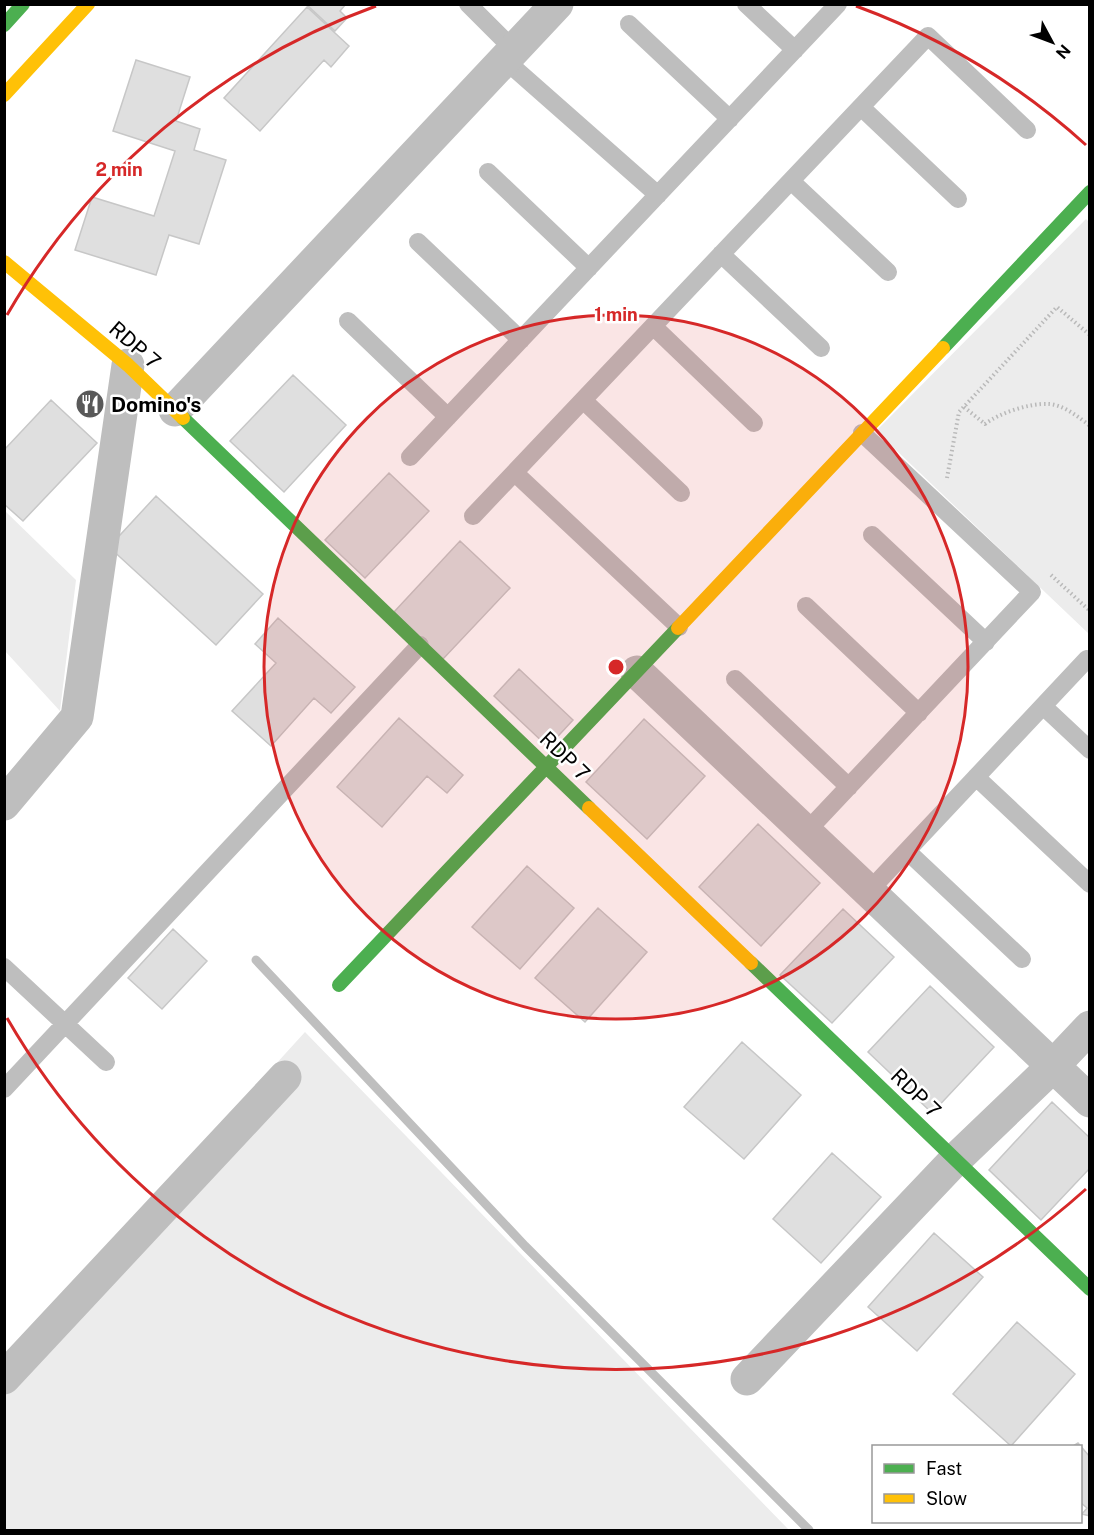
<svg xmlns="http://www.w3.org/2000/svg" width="1094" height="1535" viewBox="0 0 1094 1535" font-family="'Public Sans',sans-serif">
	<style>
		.green { fill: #ececec }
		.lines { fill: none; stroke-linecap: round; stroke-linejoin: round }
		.stream { stroke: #bfbfbf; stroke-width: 9 }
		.building { fill: #dfdfdf; stroke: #c7c7c7; stroke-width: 1.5 }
		.path { stroke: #b9b9b9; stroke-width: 4; stroke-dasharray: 1.5 3; stroke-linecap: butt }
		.lane { stroke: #bebebe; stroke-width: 18 }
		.street { stroke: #bebebe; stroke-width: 33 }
		.fast { stroke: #4caf50; stroke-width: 14 }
		.slow { stroke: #ffc107; stroke-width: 14 }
		.ring { fill: none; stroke: #d62828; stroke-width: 3 }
		.labels { text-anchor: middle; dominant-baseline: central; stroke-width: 5; stroke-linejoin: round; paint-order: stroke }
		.street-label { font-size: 21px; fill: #000; stroke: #fff }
		.poi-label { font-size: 21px; font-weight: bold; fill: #000; stroke: #fff; text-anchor: start }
		.centre { fill: #d62828; stroke: #fff; stroke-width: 3 }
		.ring-label { font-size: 18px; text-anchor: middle; font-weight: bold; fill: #d62828; stroke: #fff; stroke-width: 5; stroke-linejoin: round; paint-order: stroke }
	</style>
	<rect width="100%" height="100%" fill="#fff"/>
	<path class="green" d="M1086,219L1089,222V634L876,431Z
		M4,510L76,580L60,711L5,651Z
		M305,1032L789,1530H5L4,1363Z"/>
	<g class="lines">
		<path class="stream" d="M256,960L525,1246L809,1530"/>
	</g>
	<path class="building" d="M306,4H346L340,11L347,18L335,31Z
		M307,7L349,46L331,67L324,60L260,131L224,98Z
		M136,60L190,77L176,121L200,129L194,150L226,160L199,244L169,235L156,275L75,250L92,197L154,216L175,151L113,131Z
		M293,375L346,425L284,492L230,441Z
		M51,400L97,443L23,521L4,504V450Z
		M389,473L429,511L365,578L325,540Z
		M156,496L263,594L216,645L109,547Z
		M460,541L510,588L443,659L394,612Z
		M278,618L355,687L331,713L314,698L271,746L232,711L276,663L255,644Z
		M519,669L573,720L548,747L494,696Z
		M399,718L463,775L447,793L427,776L382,827L337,787Z
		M644,719L705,776L647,839L586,782Z
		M758,824L820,883L761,946L699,887Z
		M527,866L574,908L520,969L472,927Z
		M598,908L647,952L585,1022L535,978Z
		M843,909L894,957L832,1023L780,975Z
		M173,929L207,961L162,1009L128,978Z
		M930,986L994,1047L932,1113L868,1052Z
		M742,1042L801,1095L744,1159L684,1107Z
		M1052,1102L1090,1138V1168L1041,1220L989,1170Z
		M832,1153L881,1197L821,1263L773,1219Z
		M934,1233L983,1277L917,1351L868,1307Z
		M1017,1322L1075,1374L1011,1446L953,1394Z
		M1078,1443L1090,1457V1516L1082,1514L1087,1508L1080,1502V1446H1073Z"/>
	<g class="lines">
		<path class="path" d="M964,407L985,424C999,413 1030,403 1048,404C1062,404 1079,417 1090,426
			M947,478L959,412L1057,307L1090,335
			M1051,575L1090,611"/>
		<path class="lane" d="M468,4L514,50
			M746,4L795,50
			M629,24L730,119
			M505,60L658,195
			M861,107L958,199
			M488,172L589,268
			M791,181L888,272
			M418,242L521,340
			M721,254L821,348
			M348,321L448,417
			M653,326L754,423
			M583,400L681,493
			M410,457L838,4
			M515,473L679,627
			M473,516L928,36L1027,130
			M872,535L986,642
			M806,606L919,713
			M735,679L849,787
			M1043,706L1090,750
			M976,777L1090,884
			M806,832L1032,592L862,433
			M907,851L1022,959
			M869,891L1087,659L1090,661
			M4,967L106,1062
			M4,1089L420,645"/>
		<path class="street" d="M175,410L557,4
			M637,672L1090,1101
			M4,804L77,717L128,365
			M4,1378L285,1077
			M747,1379L955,1160L1053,1066L1090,1027"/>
		<path class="fast" d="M4,25L23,4
			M943,348L1090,192
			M183,418L589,808
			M751,963L1090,1289
			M339,985L678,628"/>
		<path class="slow" d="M4,95L88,4
			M4,262L128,365L183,418
			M678,628L943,348
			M589,808L751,963"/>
	</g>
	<circle cx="616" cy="667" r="352" fill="#d62828" fill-opacity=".12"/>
	<g class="ring">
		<circle cx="616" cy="667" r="352"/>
		<path d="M1086 1189A703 703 0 0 1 7 1018M7 315A703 703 0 0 1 376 6M856 6A703 703 0 0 1 1086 145"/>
	</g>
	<defs>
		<g id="restaurant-disc" transform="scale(1.5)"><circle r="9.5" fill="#595959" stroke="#fff"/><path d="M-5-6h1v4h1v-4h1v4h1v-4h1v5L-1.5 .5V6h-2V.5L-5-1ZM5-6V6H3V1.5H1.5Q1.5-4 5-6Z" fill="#fff"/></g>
	</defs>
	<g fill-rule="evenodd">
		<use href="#restaurant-disc" x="90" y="404"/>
	</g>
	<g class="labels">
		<g class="street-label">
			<text transform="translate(135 345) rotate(41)">RDP 7</text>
			<text transform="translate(565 756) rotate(44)">RDP 7</text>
			<text transform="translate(916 1093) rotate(44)">RDP 7</text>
		</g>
		<g class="poi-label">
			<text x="111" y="404">Domino's</text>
		</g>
	</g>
	<circle cx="616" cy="667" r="9" class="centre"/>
	<g class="ring-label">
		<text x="119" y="176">2 min</text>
		<text x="616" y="321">1 min</text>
	</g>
	<rect width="1094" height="1535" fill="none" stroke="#000000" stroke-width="12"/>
	<rect x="872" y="1445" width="210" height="78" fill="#ffffff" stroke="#999999" stroke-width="1.5"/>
	<rect x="884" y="1464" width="30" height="9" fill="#4caf50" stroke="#999999" stroke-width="1.5"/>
	<text x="926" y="1475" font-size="18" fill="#000000">Fast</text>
	<rect x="884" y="1494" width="30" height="9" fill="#ffc107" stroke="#999999" stroke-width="1.5"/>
	<text x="926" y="1505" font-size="18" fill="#000000">Slow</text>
	<g transform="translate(1052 42) rotate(131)" stroke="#ffffff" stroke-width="4.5" paint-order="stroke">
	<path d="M0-4.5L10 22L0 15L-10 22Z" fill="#000000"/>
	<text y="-9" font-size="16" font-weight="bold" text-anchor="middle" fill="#000000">N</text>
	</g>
</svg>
